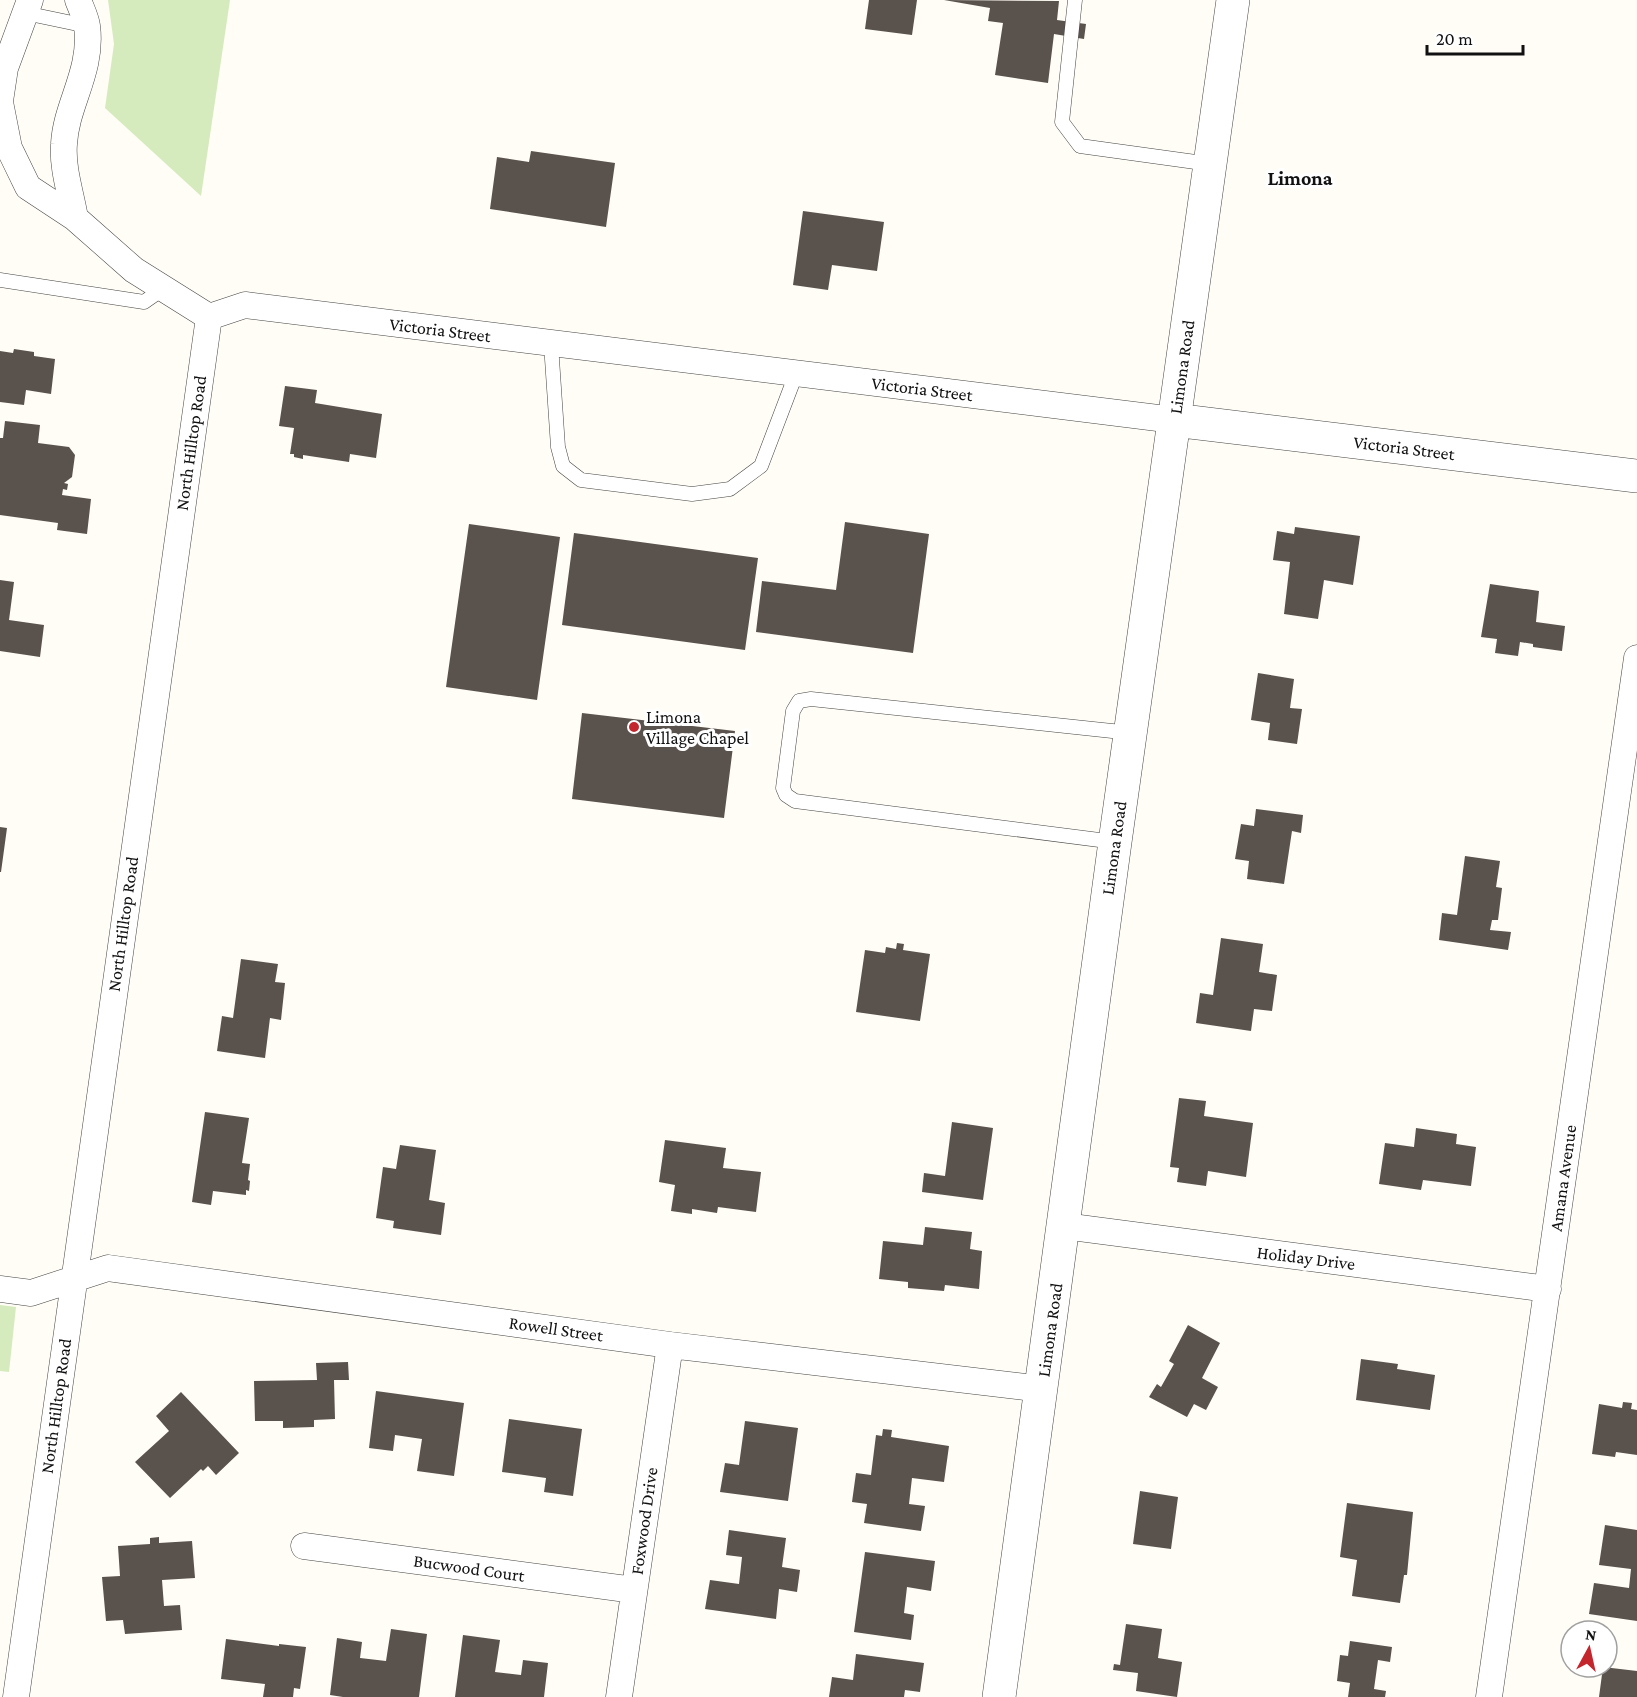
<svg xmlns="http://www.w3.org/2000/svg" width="1637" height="1697" viewBox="0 0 1637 1697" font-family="'Crimson Pro',serif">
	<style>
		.green { fill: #d5ebbd }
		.building { fill: #5a524d }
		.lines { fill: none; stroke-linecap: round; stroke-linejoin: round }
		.service-casing { stroke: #444; stroke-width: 15 }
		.minor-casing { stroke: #444; stroke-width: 27 }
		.tertiary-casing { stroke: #444; stroke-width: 34 }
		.service { stroke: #fff; stroke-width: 14 }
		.minor { stroke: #fff; stroke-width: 26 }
		.tertiary { stroke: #fff; stroke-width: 33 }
		.poi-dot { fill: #c4262e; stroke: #fff; stroke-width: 2 }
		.labels { text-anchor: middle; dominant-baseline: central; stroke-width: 6; stroke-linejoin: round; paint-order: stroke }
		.street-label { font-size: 18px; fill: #111; stroke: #fff }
		.poi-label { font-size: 18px; fill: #111; stroke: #fff; text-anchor: start }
		.neighbourhood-label { font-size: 20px; font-weight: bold; fill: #111; stroke: #fff }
	</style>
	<rect width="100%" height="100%" fill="#fffdf5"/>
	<path class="green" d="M108,0H230L201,196L105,108L114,44Z
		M0,1305L16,1307L9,1372L0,1371Z"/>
	<path class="building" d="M869,0H917L912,35L865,29Z
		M944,0L1059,1L1057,20L1086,24L1084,39L1054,34L1048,83L995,75L1003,23L988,21L990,8Z
		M531,151L615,163L606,227L490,209L497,157L529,162Z
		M803,211L884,222L877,271L832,265L828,290L793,285Z
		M14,349L34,352V356L55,359L51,394L26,390L24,405L0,402V351L13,353Z
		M285,386L317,390L315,403L382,414L376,458L350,454L349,462L303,455V459L294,457V454H290L294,428L279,426Z
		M5,421L40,425L38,443L69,447L75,455L72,477L64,483L68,484L67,490L63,489L62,495L91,499L87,534L57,530L58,523L0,515V438H3Z
		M845,522L929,534L913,653L756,632L762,581L836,590Z
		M469,524L560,537L537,700L446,687Z
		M1295,527L1360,536L1353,585L1324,580L1318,619L1284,614L1290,562L1273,560L1277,531L1294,534Z
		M574,533L758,558L745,650L562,625Z
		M0,580L14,582L9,620L44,625L40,657L0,651Z
		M1490,584L1539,591L1536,622L1565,626L1562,651L1533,647V644L1520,642L1518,656L1495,653L1497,639L1481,637Z
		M1258,673L1294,679L1290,708L1302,709L1297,744L1268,740L1270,723L1251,720Z
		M582,713L735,731L724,818L572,799Z
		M1256,809L1303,815L1301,833L1292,831L1284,884L1247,879L1249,861L1235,859L1241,824L1254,826Z
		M0,827L7,828L1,872H0Z
		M1465,856L1500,861L1496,887L1502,888L1498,920H1492L1490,930L1511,932L1508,950L1439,940L1442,913L1457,915Z
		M1221,938L1263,944L1259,972L1277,975L1272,1011L1254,1009L1251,1031L1196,1023L1200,993L1213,995Z
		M897,943L904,944L903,950L930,954L920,1021L856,1012L865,950L885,953L886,947L896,949Z
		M241,959L278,964L275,982L285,983L281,1020L270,1018L265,1058L217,1051L222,1016L233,1018Z
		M1179,1098L1206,1101L1204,1116L1253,1123L1246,1177L1208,1171L1206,1186L1177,1182L1179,1168L1170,1167Z
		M205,1112L249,1118L242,1163L250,1164L248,1180L250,1181L249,1191L246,1190V1195L213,1191L211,1205L192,1202Z
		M952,1122L993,1128L983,1200L922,1192L924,1173L945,1176Z
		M1416,1128L1457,1134L1456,1144L1476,1147L1471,1186L1423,1180L1421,1190L1379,1184L1385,1143L1414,1147Z
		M665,1140L726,1148L723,1168L761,1172L756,1212L718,1207L717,1213L692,1209V1214L671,1211L675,1185L659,1182Z
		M400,1145L436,1150L429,1200L445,1203L441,1235L393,1228L394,1221L376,1218L383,1167L396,1169Z
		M925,1227L972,1232L970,1249L982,1251L979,1289L945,1285L944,1291L908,1288V1282L879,1279L883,1241L923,1245Z
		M1188,1325L1220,1343L1202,1378L1218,1387L1206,1410L1194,1404L1187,1417L1149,1397L1157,1384L1161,1387L1174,1364L1169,1361Z
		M1361,1359L1398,1364L1397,1369L1435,1375L1430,1410L1356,1400Z
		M348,1362L349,1380H334L335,1419L314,1420V1427L283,1428V1421H255L254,1381L317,1380L316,1363Z
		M376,1391L464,1403L454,1476L417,1471L422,1439L395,1435L393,1451L369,1448Z
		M181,1392L239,1453L216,1475L208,1466L203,1471L201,1469L170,1498L135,1462L169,1431L156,1416Z
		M1623,1402L1632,1403L1631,1409L1637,1410V1455L1616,1452L1615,1457L1592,1454L1599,1404L1622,1408Z
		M509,1419L582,1429L573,1496L544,1492L546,1478L502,1472Z
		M745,1421L798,1428L788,1501L720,1492L725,1463L739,1465Z
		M883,1429L892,1430L891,1437L949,1446L944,1482L912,1478L909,1504L925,1506L921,1531L864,1523L867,1504L852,1502L856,1473L871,1475L876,1435L882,1436Z
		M1140,1491L1178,1497L1171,1549L1133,1544Z
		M1347,1503L1413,1512L1407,1575H1404L1400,1603L1352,1596L1357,1560L1340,1557Z
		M1605,1525L1637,1530V1621L1589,1614L1594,1583L1629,1588L1631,1569L1599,1565Z
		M729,1530L786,1538L782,1567L800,1570L797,1592L779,1589L776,1619L705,1609L710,1580L739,1584L742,1557L726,1555Z
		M159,1537V1543L192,1541L195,1578L162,1580L164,1606L180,1605L182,1630L125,1634L123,1620L106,1621L102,1577L120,1576L118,1546L150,1544V1538Z
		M865,1552L935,1561L931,1591L907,1587L904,1613L914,1615L911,1640L854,1632Z
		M1126,1624L1162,1629L1158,1658L1182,1662L1177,1697L1136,1691L1138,1673L1113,1670L1114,1664L1120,1665Z
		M391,1629L427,1634L419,1697H343L330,1695L337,1638L362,1642L360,1658L386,1661Z
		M463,1635L500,1640L495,1672L521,1675L523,1660L548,1663L544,1697H455Z
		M226,1639L279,1646V1644L306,1647L300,1689L294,1688L293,1697H263L265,1684L221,1679Z
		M1350,1641L1392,1647L1390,1662L1378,1660L1374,1689L1386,1691L1385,1697H1348L1350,1683L1337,1681L1340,1655L1348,1656Z
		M856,1654L924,1663L920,1692L905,1690L904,1697H829L832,1677L853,1680Z
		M1603,1667L1637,1671V1697H1599Z"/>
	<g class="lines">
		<g class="service-casing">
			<path id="service" d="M1075,0L1062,122L1080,146L1210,164
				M25,13L87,26
				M0,280L144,302L164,288
				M551,344L558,447L563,466L581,480L692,494L730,489L761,466L796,374
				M1115,842L795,801L786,795L783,788L793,711L799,701L811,699L1131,733"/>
		</g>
		<g class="minor-casing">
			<path id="minor" d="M0,101L5,68L30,0
				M0,102L9,148L28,187L75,218L134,270L209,317
				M75,218C71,194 62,168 64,144C66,104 93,71 87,26C86,18 81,8 78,0
				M209,317L245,305L1174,420
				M1064,1226L1548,1289
				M0,1289L31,1293L108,1268L670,1345L1042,1389
				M304,1546L634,1590
				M16,1697L209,317
				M619,1697L670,1345
				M1489,1697L1637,658"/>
		</g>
		<g class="tertiary-casing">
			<path id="tertiary" d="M1174,420L1637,476
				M999,1697L1115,842L1233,0"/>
		</g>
		<use href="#service" class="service"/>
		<use href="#minor" class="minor"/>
		<use href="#tertiary" class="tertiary"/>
	</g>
	<circle class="poi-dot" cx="634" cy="727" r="6"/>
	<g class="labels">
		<g class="street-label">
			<text transform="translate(440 330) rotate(7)">Victoria Street</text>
			<text transform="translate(1182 367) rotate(-82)">Limona Road</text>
			<text transform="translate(922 389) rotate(7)">Victoria Street</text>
			<text transform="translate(191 443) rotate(-82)">North Hilltop Road</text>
			<text transform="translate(1404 448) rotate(7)">Victoria Street</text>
			<text transform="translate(1114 848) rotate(-82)">Limona Road</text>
			<text transform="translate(123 924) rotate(-82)">North Hilltop Road</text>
			<text transform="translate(1563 1178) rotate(-82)">Amana Avenue</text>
			<text transform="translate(1306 1258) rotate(7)">Holiday Drive</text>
			<text transform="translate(556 1329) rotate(8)">Rowell Street</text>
			<text transform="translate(1050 1330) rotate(-82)">Limona Road</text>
			<text transform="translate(56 1406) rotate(-82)">North Hilltop Road</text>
			<text transform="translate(644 1521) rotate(-82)">Foxwood Drive</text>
			<text transform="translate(469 1568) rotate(8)">Bucwood Court</text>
		</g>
		<g class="poi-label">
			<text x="646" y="717">Limona<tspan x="646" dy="21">Village Chapel</tspan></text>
		</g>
		<g class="neighbourhood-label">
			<text x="1300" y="178">Limona</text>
		</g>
	</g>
	<g transform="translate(1589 1649) rotate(8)"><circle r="28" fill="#ffffff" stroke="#a0a0a0" stroke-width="1.5"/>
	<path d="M0-4.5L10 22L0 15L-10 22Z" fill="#c4262e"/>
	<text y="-9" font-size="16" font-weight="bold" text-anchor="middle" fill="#111111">N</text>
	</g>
	<path d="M1427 45v9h96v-9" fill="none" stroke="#111111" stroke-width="3"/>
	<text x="1436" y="45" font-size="18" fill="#111111" stroke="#ffffff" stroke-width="4.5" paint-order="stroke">20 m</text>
</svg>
